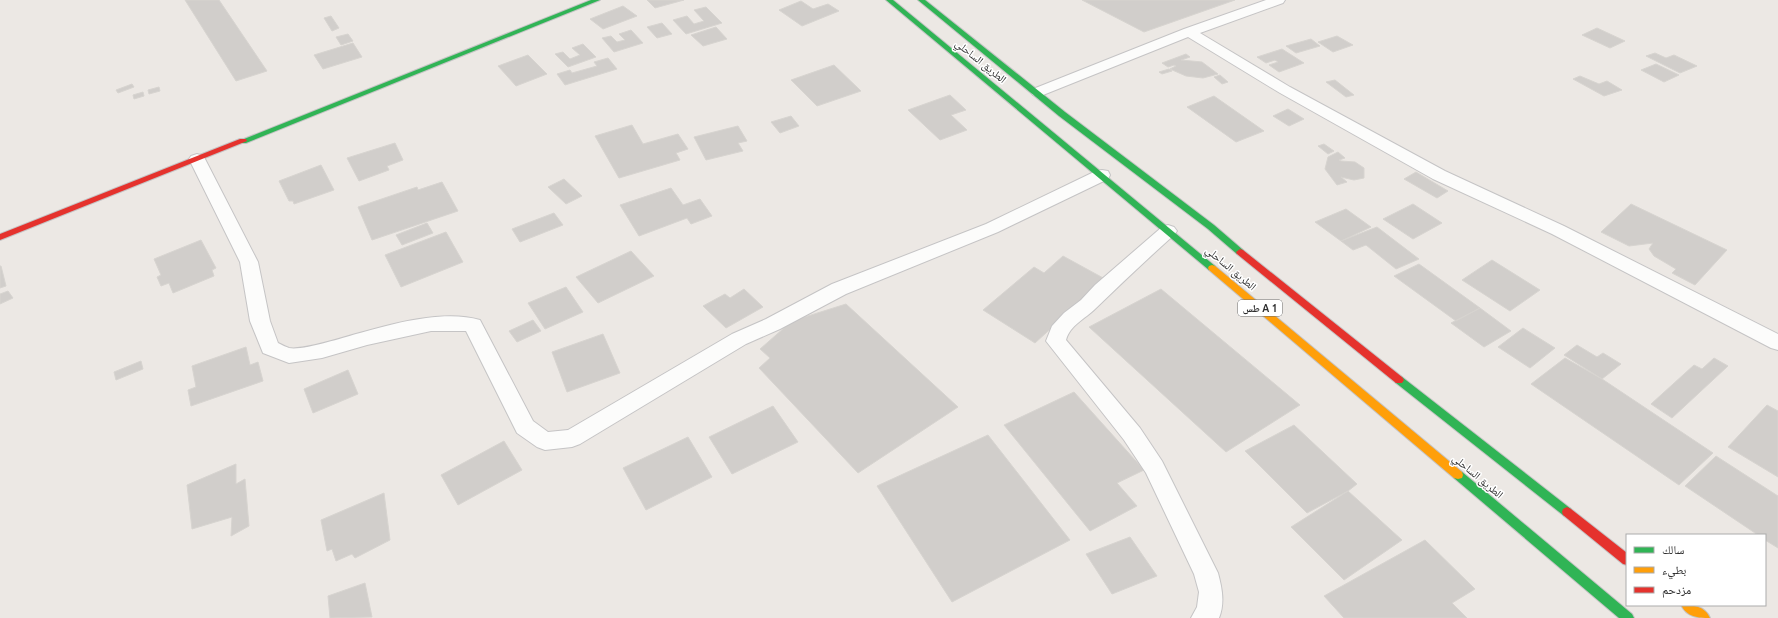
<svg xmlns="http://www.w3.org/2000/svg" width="1778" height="618" viewBox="0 0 1778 618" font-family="Ubuntu,'Noto Naskh Arabic',sans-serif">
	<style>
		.building { fill: #d1cecb; stroke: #d7d4d0 }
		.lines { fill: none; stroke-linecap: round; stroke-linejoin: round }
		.street-casing { stroke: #c5c4c5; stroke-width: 2 }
		.fast-casing { stroke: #c5c4c5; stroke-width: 2 }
		.slow-casing { stroke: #c5c4c5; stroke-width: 2 }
		.jam-casing { stroke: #c5c4c5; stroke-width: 2 }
		.street { fill: #fcfcfb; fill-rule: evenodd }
		.fast { fill: #30b455; fill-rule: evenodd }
		.slow { fill: #ff9f0a; fill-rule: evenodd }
		.jam { fill: #e5322d; fill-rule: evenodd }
		.labels { text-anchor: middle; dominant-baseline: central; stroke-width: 3; stroke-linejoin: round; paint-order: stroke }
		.shield { fill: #fff; stroke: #6d6d6d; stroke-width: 1 }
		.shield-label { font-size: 10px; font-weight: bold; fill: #2e2e2e }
		.street-label { font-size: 11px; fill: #2e2e2e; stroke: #fff }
	</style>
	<rect width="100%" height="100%" fill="#ece8e4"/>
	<path class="building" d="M185,0H219L267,71L236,81Z
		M647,0H684L655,8Z
		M1082,0H1235L1144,32Z
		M801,1L813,9L828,4L839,11L802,26L779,10Z
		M623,6L637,16L603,29L590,19Z
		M706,7L722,23L686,34L673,20L687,16L694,24L704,21L694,10Z
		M331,16L339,28L332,31L324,18Z
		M662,23L672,34L657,38L647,27Z
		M716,27L727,39L703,46L691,35Z
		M1597,28L1625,41L1610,48L1582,35Z
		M631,30L643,43L614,52L602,38L611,36L617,42L625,40L619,34Z
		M348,34L353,41L341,45L336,37Z
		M1337,36L1353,45L1333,52L1318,42Z
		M1311,39L1320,46L1296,53L1286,46Z
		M353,43L362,57L323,69L314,55Z
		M583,44L596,57L568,67L555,54L563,52L570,59L580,55L572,48Z
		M1282,49L1304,63L1279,72L1269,65L1278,62L1275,60L1266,63L1257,57Z
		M1655,53L1666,58L1674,55L1697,66L1680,73L1646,56Z
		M1186,54L1190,57L1181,60L1202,62L1218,74L1203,78L1186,76L1170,69L1176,66L1174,65L1168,67L1162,63Z
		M528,55L547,74L516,86L498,66Z
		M608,58L617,69L565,85L557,74L570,70L572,73L597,66L594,62Z
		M1656,64L1679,75L1664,82L1641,70Z
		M834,65L861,91L817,106L791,80Z
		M1169,69L1172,71L1162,74L1159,72Z
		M1220,75L1228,82L1222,84L1214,77Z
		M1580,76L1599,84L1607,81L1622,90L1604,96L1573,79Z
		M1335,80L1354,95L1346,97L1326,82Z
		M132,84L134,87L118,93L116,90Z
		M159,87L160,91L149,94L148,90Z
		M143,92L144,96L134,99L133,95Z
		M950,95L966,110L951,115L967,130L940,140L908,110Z
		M1214,96L1264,131L1236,142L1187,107Z
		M1288,109L1304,119L1289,126L1273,116Z
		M791,116L799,126L780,133L771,122Z
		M632,125L643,144L678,134L688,149L676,153L680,160L619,178L595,136Z
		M738,126L747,141L738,143L743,151L706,160L694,137Z
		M395,143L403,160L387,166L389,170L359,181L347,158Z
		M1324,144L1334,151L1328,154L1318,146Z
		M1338,152L1345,158L1339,160L1341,161L1355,162L1364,168V178L1354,180L1341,177L1347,182L1337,185L1325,169L1328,157Z
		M321,165L334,190L294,204L293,201H289L279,181Z
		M1416,172L1448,191L1437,198L1404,179Z
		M564,179L582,196L566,204L548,187Z
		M442,182L458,211L372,240L358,207L417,187L418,190Z
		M671,188L683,205L700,199L712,216L691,224L687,218L639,236L620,205Z
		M1413,204L1442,223L1413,239L1383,219Z
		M1631,204L1727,250L1695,285L1672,273L1676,269L1654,256L1649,249L1653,243L1629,246L1601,232Z
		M1346,209L1371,227L1341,241L1315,222Z
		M554,213L563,225L520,242L512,229Z
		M427,223L433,233L402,245L396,235Z
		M1377,227L1419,259L1396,269L1366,245L1353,250L1341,241Z
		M446,232L463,262L401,287L385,255Z
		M201,240L216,268L212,270L214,276L173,293L169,283L161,286L157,277L161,275L154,259Z
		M631,251L654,276L598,303L576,277Z
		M1063,256L1105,279L1035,343L983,310L1034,267L1044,273Z
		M1492,260L1540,290L1510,311L1462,280Z
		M1419,264L1480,308L1456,321L1394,276Z
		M1,266L6,286L0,288V266Z
		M566,287L583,312L545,329L528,303Z
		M744,289L763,307L726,328L703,306L725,294L730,298Z
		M1161,289L1300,405L1226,452L1089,327Z
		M8,291L13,298L0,304V294Z
		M846,304L958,407L858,473L759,368L770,358L760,349L792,321Z
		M1480,308L1511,331L1484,347L1451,323Z
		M533,320L541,331L517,342L509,331Z
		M1523,328L1555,348L1530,368L1498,347Z
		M603,334L620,373L567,392L552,352Z
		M1577,345L1597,357L1603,353L1621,364L1602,379L1564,355Z
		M246,347L250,365L258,362L263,381L191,406L188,390L196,387L192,366Z
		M1565,358L1602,379L1713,453L1679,485L1531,384Z
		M1714,358L1728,366L1672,418L1651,404L1694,365L1702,369Z
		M141,361L143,369L116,380L114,372Z
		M348,370L358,394L313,413L304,389Z
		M1074,392L1144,470L1117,483L1137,506L1090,531L1004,425Z
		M1767,405L1778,411V477L1728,447Z
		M773,406L798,442L732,474L709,437Z
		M1294,425L1357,484L1348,491L1307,513L1245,451Z
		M988,435L1070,540L952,602L877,486Z
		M688,437L712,477L646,510L623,468Z
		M504,441L522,470L458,505L441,475Z
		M1716,456L1778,496V548L1765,540V535H1758L1685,486Z
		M236,464V484L245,479L249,526L231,536L232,517L192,529L187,485Z
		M1348,491L1402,540L1344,580L1291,527Z
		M384,493L390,540L355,558L352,554L336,561L332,549L327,551L321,520Z
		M1130,537L1157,576L1112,594L1086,554Z
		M1425,540L1475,589L1452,603L1467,618H1344L1324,596Z
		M365,583L372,617L330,618L328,596Z"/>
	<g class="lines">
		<g class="street-casing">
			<path id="street" d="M1266,0H1285L1283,3L1200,33L1290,87L1445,171L1564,226L1778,334V350L1771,348L1552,234L1433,179L1280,93L1188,37L1043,95L1038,96L1033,95L1031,92L1033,89L1184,29Z
				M197,154L203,156L205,159L258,262L270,321L278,343C282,345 286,347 289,348C302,351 342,338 356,334C391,324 444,309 480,320L533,421L548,432L568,430L732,334L766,319L832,284L986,224L1096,171L1102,170L1108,171L1110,175L1108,179L998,232L846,294L780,329L746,344L580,444L572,447L545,450L537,447L517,433L466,331H431L367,345L322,358L289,363L263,353L250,321L240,262L189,159L191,156Z
				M1168,225L1174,227L1177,231L1174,235C1147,259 1121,284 1095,309C1085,319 1070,325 1066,340L1140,428L1162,461L1218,573C1222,588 1225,603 1219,618H1191L1197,607L1199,592L1194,574L1146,473L1124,440L1046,341L1052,326L1064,313L1081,300L1095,285L1162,227Z"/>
		</g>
		<g class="fast-casing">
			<path id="fast" d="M591,0H600L246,143H240L239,141Z
				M886,0H893L1215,266L1216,268L1215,270H1209Z
				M918,0H925L1065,112L1214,225L1243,250L1244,252L1243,254H1237L1208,229L1059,116Z
				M1399,376L1402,377L1571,509L1572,512L1571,515L1567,517L1563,515L1396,383L1394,380L1396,377Z
				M1458,471L1462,472L1632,614L1634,618H1619L1454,478L1453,475L1454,472Z"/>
		</g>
		<g class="slow-casing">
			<path id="slow" d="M1212,265L1215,266L1462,472L1463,475L1462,478L1458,479L1454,478L1209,270L1208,268L1209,266Z
				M1681,605C1693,605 1705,606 1710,618C1698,618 1687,617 1681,605Z"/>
		</g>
		<g class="jam-casing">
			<path id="jam" d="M240,139H246L247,141L0,240V234Z
				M1240,249L1243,250L1402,377L1404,380L1402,383H1396L1237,254L1236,252Z
				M1567,507L1571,509L1627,553V565L1623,564L1563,515L1562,512L1563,509Z"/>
		</g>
		<use href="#street" class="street"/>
		<use href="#fast" class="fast"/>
		<use href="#slow" class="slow"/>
		<use href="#jam" class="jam"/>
	</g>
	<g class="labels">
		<rect class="shield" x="1238" y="300" width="44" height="16" rx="3"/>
		<g class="shield-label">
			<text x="1260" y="308">طس A 1</text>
		</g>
		<g class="street-label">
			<text transform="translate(981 61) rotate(39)">الطريق الساحلي</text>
			<text transform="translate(1231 268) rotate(40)">الطريق الساحلي</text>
			<text transform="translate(1478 476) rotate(40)">الطريق الساحلي</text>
		</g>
	</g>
	<rect x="1626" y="534" width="140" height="72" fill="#ffffff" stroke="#ababab"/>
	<rect x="1634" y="547" width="20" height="6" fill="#30b455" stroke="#ababab"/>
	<text x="1662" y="554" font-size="12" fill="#2e2e2e">سالك</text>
	<rect x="1634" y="567" width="20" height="6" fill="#ff9f0a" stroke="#ababab"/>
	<text x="1662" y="574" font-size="12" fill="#2e2e2e">بطيء</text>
	<rect x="1634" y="587" width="20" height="6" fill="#e5322d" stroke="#ababab"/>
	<text x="1662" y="594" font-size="12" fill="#2e2e2e">مزدحم</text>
</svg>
